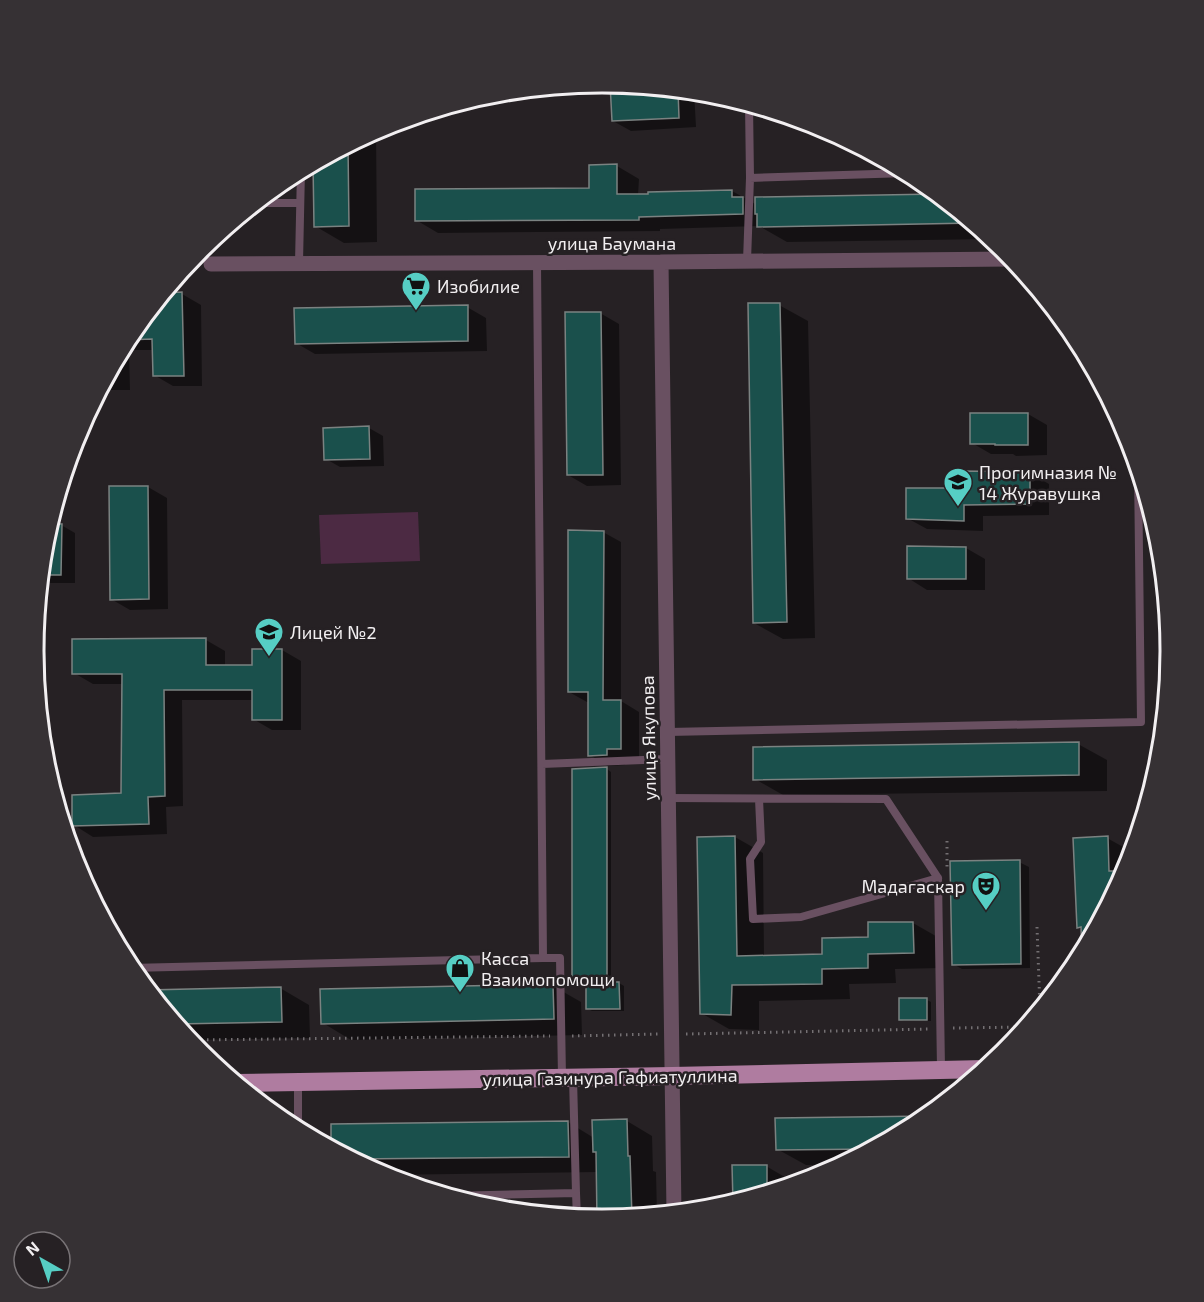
<svg xmlns="http://www.w3.org/2000/svg" width="1204" height="1302" viewBox="0 0 1204 1302" font-family="'Exo 2',sans-serif">
	<style>
		.green { fill: #4c2a43 }
		.shadow { fill: #0007 }
		.building { fill: #1a504c; stroke: #7b8281; stroke-width: 1.5 }
		.lines { fill: none; stroke-linecap: round; stroke-linejoin: round }
		.path { stroke: #747073; stroke-width: 3; stroke-dasharray: 1.5 4.5; stroke-linecap: butt }
		.lane { stroke: #695061; stroke-width: 8 }
		.street { stroke: #695061; stroke-width: 15 }
		.primary { stroke: #af7ca0; stroke-width: 18 }
		.labels { text-anchor: middle; dominant-baseline: central; stroke-width: 5; stroke-linejoin: round; paint-order: stroke }
		.street-label { font-size: 18px; fill: #f2eff1; stroke: #262124 }
		.poi-label { font-size: 18px; fill: #f2eff1; stroke: #262124; text-anchor: start }
		.rim { fill: none; stroke: #f2eff1; stroke-width: 3 }
	</style>
	<rect width="100%" height="100%" fill="#262124"/>
	<path class="green" d="M418,512L420,561L321,564L319,515Z"/>
	<path class="shadow" d="M612,83L694,91L696,127L631,131L613,121Z
		M376,130L377,242L344,243L315,226V162Z
		M617,166L639,179L638,195L732,191L757,205L939,195L992,239L787,242L759,226L660,229V231L438,233L416,220L591,190Z
		M162,294H182L201,305L202,386H173L154,375V350H129L130,390H99L129,335L140,321H153V306Z
		M779,305L808,321L815,638L783,639L754,623Z
		M467,307L486,318L487,351L315,354L296,343Z
		M600,313L619,324L621,485L587,486L568,475Z
		M1028,414L1047,425V455L1016,456L1013,454H991L972,443Z
		M369,428L383,436L384,466L340,467L326,459Z
		M1030,473L1049,484V515L983,516V531L927,529L907,518L963,490Z
		M148,487L167,498L168,609L130,610L111,599Z
		M48,525H61L75,533V583H50L40,577L44,540Z
		M603,532L621,542V701L639,712V759H625V765L608,766L590,755V702H587L569,692Z
		M966,548L985,559V590H927L908,578Z
		M1166,632H1169L1171,655L1167,653Z
		M206,640L225,651V667H253L282,650L301,661V730H272L253,719V700H182L183,806L166,807L167,834L93,837L74,825L123,794V684H93L74,673Z
		M1078,744L1107,760V791L783,795L755,779Z
		M607,769L611,772V983H619L624,986V1011H592L588,1009V984H578L573,981Z
		M735,837L763,853L764,957L824,956L869,939V924L913,923L941,939V968L895,969L896,983L849,984L850,999L759,1001V1030L729,1029L701,1013L699,838Z
		M1107,838L1125,848L1126,871L1082,930L1079,928L1075,839Z
		M1019,862L1029,867L1030,968L962,969L953,964Z
		M553,986L581,1002L582,1035L351,1040L323,1023Z
		M280,988L309,1005L310,1038L189,1040L149,991Z
		M927,1000L931,1002V1021H904L900,1019Z
		M926,1118L918,1124L842,1165H806L777,1149V1120Z
		M627,1121L652,1136L653,1171L656,1172L657,1215L599,1220L598,1172L381,1175L333,1149L332,1125L568,1122L594,1138Z
		M766,1166L795,1183V1184L734,1203Z"/>
	<path class="building" d="M610,83L678,89L679,118L612,121Z
		M348,145L349,226L314,227L313,163Z
		M617,164V194H648V192L732,190V197H743V214L639,217V220L415,221V189L589,188V165Z
		M938,194L973,223L757,227V214H755V197Z
		M182,292L184,376H153L152,339L126,340L142,319H151V308L163,293Z
		M748,303H780L787,622L753,623Z
		M468,305V341L295,344L294,308Z
		M565,312H601L603,475H567Z
		M970,413H1028V445H995V444H970Z
		M369,426L370,459L324,460L323,428Z
		M961,471L1030,472V504L964,505V521L906,519V488H961Z
		M109,486H148L149,599L110,600Z
		M49,524H62L61,575H40L44,540Z
		M568,530L604,531L603,700H621V749H607V755L588,756V692H568Z
		M907,546L966,547V579H907Z
		M206,638V665H252V649H282V720H252V690H164L165,796L148,797L149,824L72,826V795L121,793L122,674H72V639Z
		M1079,742V775L753,780V747Z
		M607,767V982H619L620,1009H586V982H572V769Z
		M735,836L737,956L822,954V938L868,937V922H913L914,953L868,954V968L822,969V984L732,985L731,1015L700,1014L697,837Z
		M1108,836L1109,871H1127L1082,955L1081,927L1077,928L1073,838Z
		M1020,860L1021,964L952,965L950,861Z
		M553,984L554,1019L321,1024L320,989Z
		M281,987L282,1022L176,1024L147,990Z
		M899,998H927V1020H899Z
		M927,1116L918,1124L872,1149L776,1150L775,1118Z
		M627,1119L628,1156H630L632,1217L597,1220L596,1152H593L592,1120Z
		M568,1121L569,1157L352,1159L331,1148V1124Z
		M732,1165H767V1193L733,1203Z"/>
	<g class="lines">
		<path class="path" d="M187,264H197
			M33,649V654
			M947,841V870
			M1037,927L1040,1009
			M953,1028L1026,1027
			M686,1034L931,1029
			M572,1036L658,1034
			M189,1040L550,1036"/>
		<path class="lane" d="M749,104L750,178L908,173
			M255,203H300
			M747,261L750,178
			M299,263L301,170
			M668,732L1141,722L1138,468
			M542,764L668,759
			M668,798L886,799L938,878L801,917L753,919L750,859L761,842L759,799
			M938,878L941,1068
			M543,958H560L562,1077
			M130,968L543,958L537,263
			M298,1130V1082
			M785,1187V1185H794
			M576,1193L577,1218
			M447,1196L576,1193L573,1078"/>
		<path class="street" d="M661,262L674,1213
			M211,264L661,262L1013,259"/>
		<path class="primary" d="M236,1083L672,1076L985,1069"/>
	</g>
	<defs>
		<g id="supermarket-pin" transform="scale(1.5)"><path d="M0 17L-7.5 6A9.5 9.5 0 1 1 7.5 6Z" fill="#56cec4" stroke="#262124"/><path d="M-6-5.5h2.5l.6 2H6L4.5 2H-2.5L-4.4-4H-6ZM-1.5 3.2a1.3 1.3 0 1 0 .1 0ZM3 3.2a1.3 1.3 0 1 0 .1 0Z" fill="#111"/></g>
		<g id="school-pin" transform="scale(1.5)"><path d="M0 17L-7.5 6A9.5 9.5 0 1 1 7.5 6Z" fill="#56cec4" stroke="#262124"/><path d="M0-5L7-2L0 1L-7-2ZM-4 1L0 2.5L4 1V4Q0 6-4 4Z" fill="#111"/></g>
		<g id="theatre-pin" transform="scale(1.5)"><path d="M0 17L-7.5 6A9.5 9.5 0 1 1 7.5 6Z" fill="#56cec4" stroke="#262124"/><path d="M-5-5.5Q0-4 5-5.5V0Q5 5 0 6Q-5 5-5 0ZM-3.3-2.5H-1v1.5H-3.3ZM1-2.5H3.3v1.5H1ZM-2.8 1Q0 5.5 2.8 1Z" fill="#111"/></g>
		<g id="shop-pin" transform="scale(1.5)"><path d="M0 17L-7.5 6A9.5 9.5 0 1 1 7.5 6Z" fill="#56cec4" stroke="#262124"/><path d="M-5-2.5h2.3a2.7 3.5 0 0 1 5.4 0H5L5.5 6h-11ZM-1.5-2.5h3a1.5 2.3 0 0 0-3 0Z" fill="#111"/></g>
	</defs>
	<g fill-rule="evenodd">
		<use href="#supermarket-pin" x="416" y="286"/>
		<use href="#school-pin" x="958" y="482"/>
		<use href="#school-pin" x="269" y="632"/>
		<use href="#theatre-pin" x="986" y="886"/>
		<use href="#shop-pin" x="460" y="968"/>
	</g>
	<g class="labels">
		<g class="street-label">
			<text x="612" y="243">улица Баумана</text>
			<text transform="translate(648 738) rotate(-91)">улица Якупова</text>
			<text transform="translate(610 1077) rotate(-1)">улица Газинура Гафиатуллина</text>
		</g>
		<g class="poi-label">
			<text x="437" y="286">Изобилие</text>
			<text x="979" y="472">Прогимназия №<tspan x="979" dy="21">14 Журавушка</tspan></text>
			<text x="290" y="632">Лицей №2</text>
			<text x="965" y="886" text-anchor="end">Мадагаскар</text>
			<text x="481" y="958">Касса<tspan x="481" dy="21">Взаимопомощи</tspan></text>
		</g>
	</g>
	<path d="M0 0H1204V1302H0ZM44 651a558 558 0 1 1 1116 0a558 558 0 1 1-1116 0Z" fill="#363134" fill-rule="evenodd"/>
	<path class="rim" d="M44 651a558 558 0 1 1 1116 0a558 558 0 1 1-1116 0Z"/>
	<g transform="translate(42 1260) rotate(320)"><circle r="28" fill="#262124" stroke="#787376" stroke-width="1.5"/>
	<path d="M0-4.5L10 22L0 15L-10 22Z" fill="#56cec4"/>
	<text y="-9" font-size="16" font-weight="bold" text-anchor="middle" fill="#f2eff1">N</text>
	</g>
</svg>
